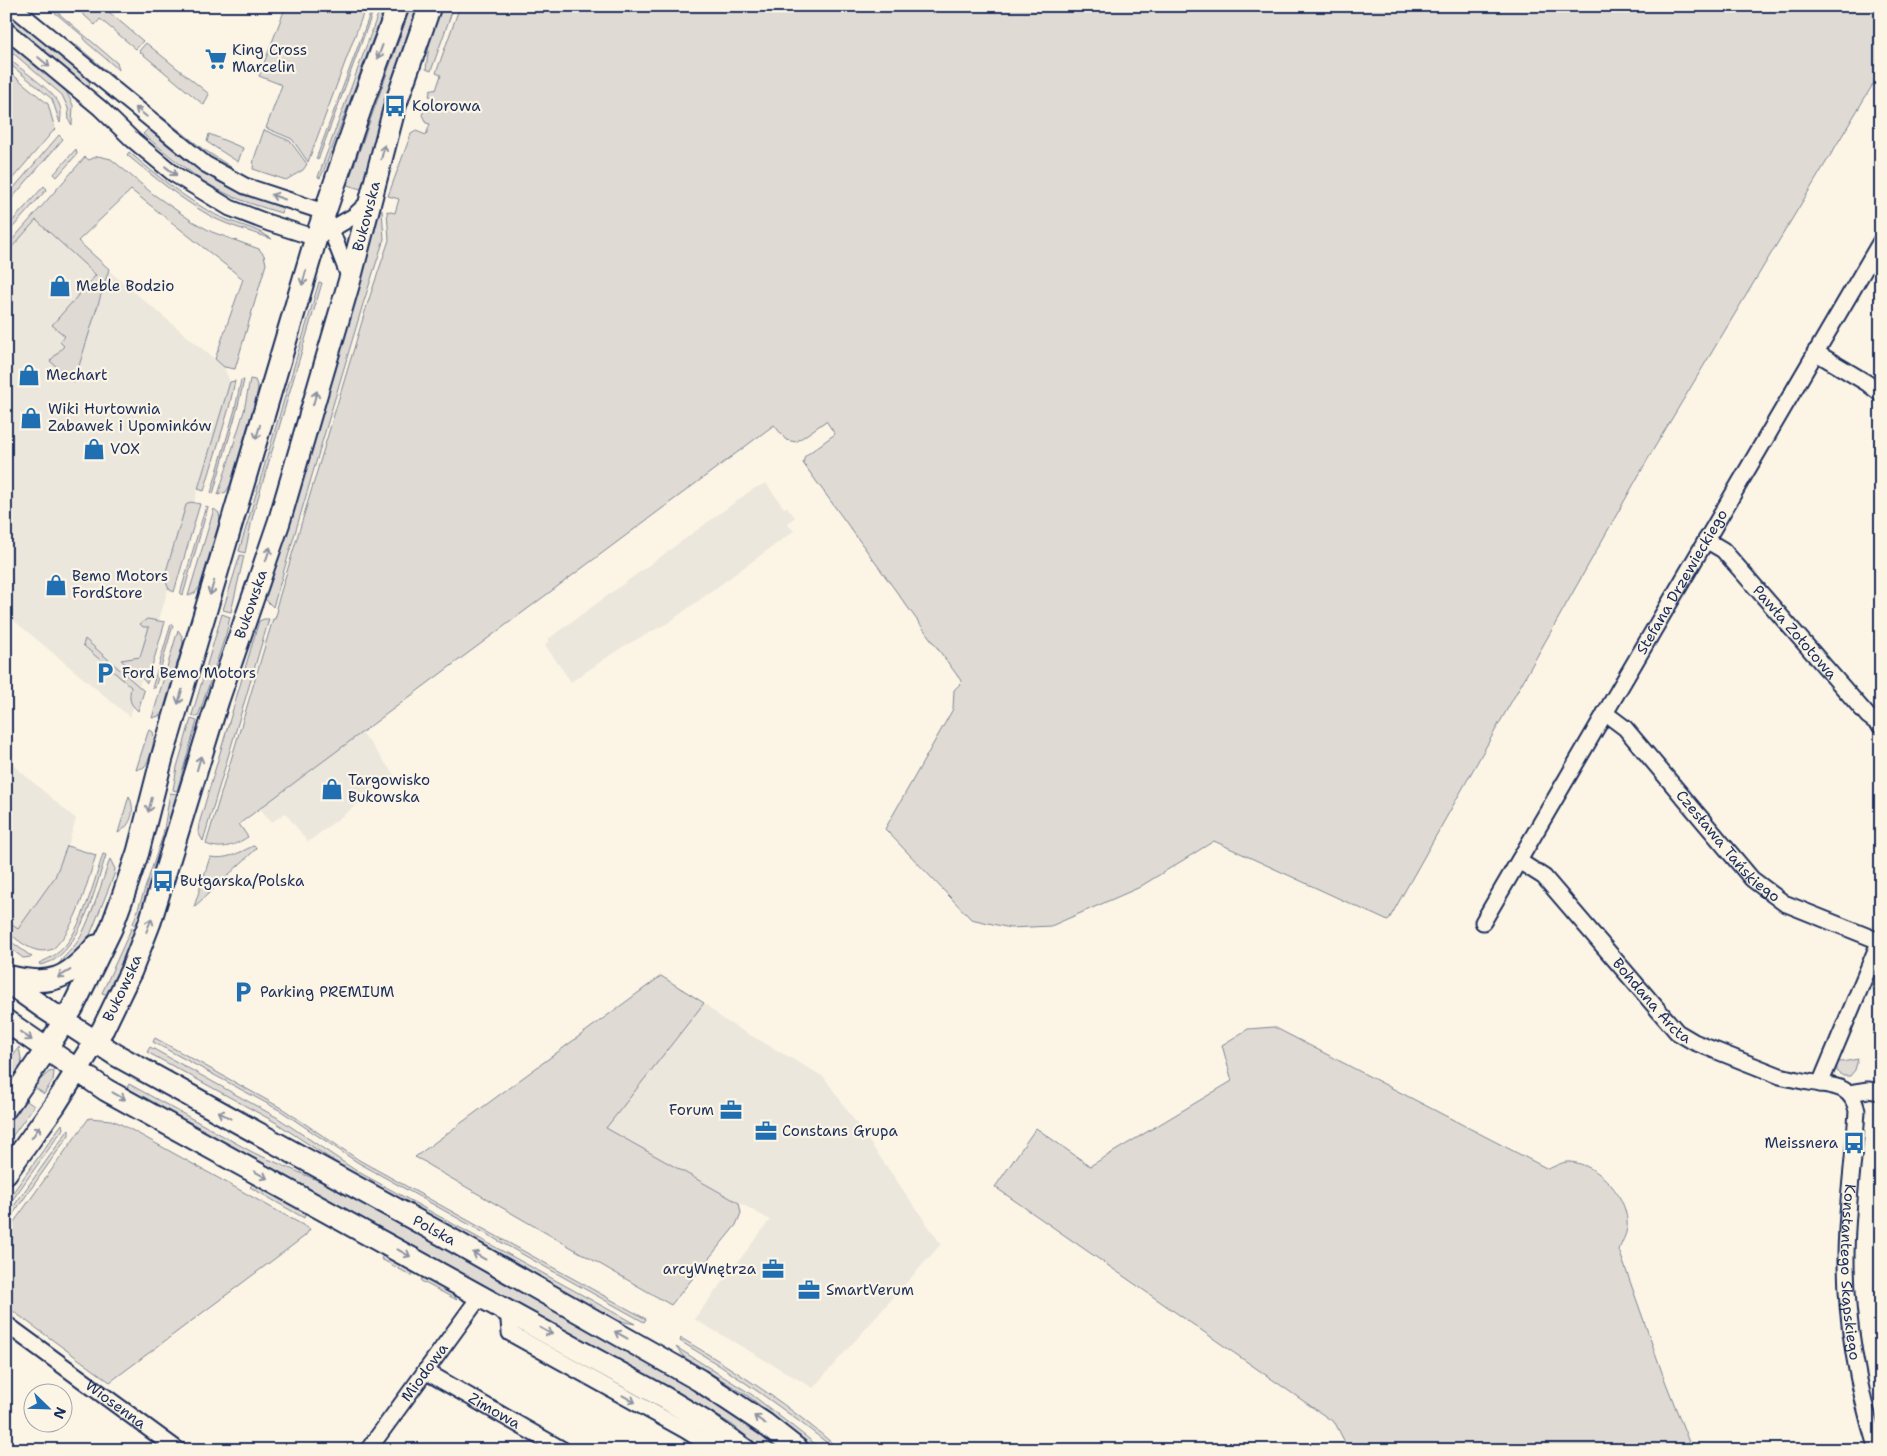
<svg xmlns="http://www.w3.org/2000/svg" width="1887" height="1456" viewBox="0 0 1887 1456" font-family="'Shantell Sans',sans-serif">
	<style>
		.built { fill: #ece7dc }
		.green { fill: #dfdbd4; stroke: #7d8599 }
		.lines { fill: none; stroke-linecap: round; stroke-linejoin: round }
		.street-casing { stroke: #1b2f5e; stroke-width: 19 }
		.secondary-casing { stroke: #1b2f5e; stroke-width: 25 }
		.street { stroke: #fcf5e5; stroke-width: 15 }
		.secondary { stroke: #fcf5e5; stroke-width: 21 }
		.oneway { stroke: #8c92a2 }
		.labels { text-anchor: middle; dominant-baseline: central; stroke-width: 4.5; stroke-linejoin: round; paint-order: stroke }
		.poi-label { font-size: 15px; fill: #1b2f5e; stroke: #fcf5e5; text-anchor: start }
		.street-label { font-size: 15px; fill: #1b2f5e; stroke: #fcf5e5 }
	</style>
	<rect width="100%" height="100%" fill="#fcf5e5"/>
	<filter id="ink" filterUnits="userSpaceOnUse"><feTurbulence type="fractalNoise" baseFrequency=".02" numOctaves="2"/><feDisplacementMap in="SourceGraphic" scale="10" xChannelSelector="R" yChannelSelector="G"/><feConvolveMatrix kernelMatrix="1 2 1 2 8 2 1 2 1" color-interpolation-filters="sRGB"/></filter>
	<g filter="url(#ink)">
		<path class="built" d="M40,208L109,269V271L224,367L230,382L130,717L6,614V247Z
			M766,483L784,508L787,507L795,517L787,524L794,531L668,623L624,646L571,682L545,645L549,641L548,639L753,489Z
			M362,732L395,776L308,842L285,813L271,823L260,808Z
			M6,759L76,819L42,934L29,939L6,922Z
			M704,1003L724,1020L824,1077L941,1244L813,1388L694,1319L770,1220L606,1128Z"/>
		<path class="green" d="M47,6H50L117,63L119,70L85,41L84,37Z
			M74,6H102L143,41L136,49L100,19L95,25Z
			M286,6H366L308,162L292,139L266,128L282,85L259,76Z
			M373,6H375L318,160L316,159Z
			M381,6H387L375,33L324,170L320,178L318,177Z
			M411,6H421L364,190L347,185Z
			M440,6H454L431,71L426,69L430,38Z
			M460,6H1881V71L1653,450L1388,921L1214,841L1138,888L1051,926L1010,928L971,919L885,829L953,709L954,690L962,682L803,463L805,456L835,434L826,421L796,442L786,440L774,425L239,824L248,837C235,845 222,851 206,844L273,619H275L278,609L276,608L367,305L389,240L387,211L395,213L399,199L388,196L411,134L416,131L426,135L430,124L426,123L422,115L424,110L429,111L433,97L429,96L431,89L436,90L441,75L436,73Z
			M6,11L85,77L90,83L89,87L85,86L6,21Z
			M6,41L66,91L73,105L72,125L69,121L68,108L62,95L6,47Z
			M146,43L209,94L204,105L139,51Z
			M76,45L114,77C103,77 83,54 76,45Z
			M6,57C18,67 54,91 59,104C62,110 61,116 60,123L52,99L6,61Z
			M6,69L48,104L55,129L6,186Z
			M161,116L203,149L231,167C216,169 171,128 158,117Z
			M148,129C173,150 199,173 229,187C246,196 265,201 283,207L281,213C262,207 243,202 225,193C195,179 169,155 143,134Z
			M264,130L290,141L307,164L303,170L286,180L253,169L254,159Z
			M209,134L243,148L238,162L207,142Z
			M59,135L63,139L6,205V197Z
			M76,149L77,154L57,177L54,174Z
			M129,152C156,175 184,198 216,215C234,224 255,227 272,239C253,232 232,227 214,218C183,201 155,178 127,155Z
			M98,156L111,159L153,194L192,221L212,232L259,249L264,255L266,264L235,369L224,367L215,359L243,279L131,190L78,241L109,269L74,382L50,361L64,346L60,342L65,336L52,325L96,275L36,220L6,254V247L85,157L89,160Z
			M44,186L47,189L6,235V228Z
			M378,209L382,210L384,239L363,304L273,607L265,599L354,302Z
			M319,282L322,283L253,515L245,553L239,551Z
			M250,379L255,380L258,388L256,398L230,485L226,492L218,495L244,411Z
			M241,380H244L237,410L213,494L211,493L235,409Z
			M235,381L229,408L204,491L198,489L230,382Z
			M191,502L200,504L174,592L169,589L164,578L186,505Z
			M206,506L208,507L183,595L180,594Z
			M214,509L219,513L220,519L200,586L195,593L188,596Z
			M240,555L244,556L231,612L223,610Z
			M222,614L230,617L226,634L198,717L192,715Z
			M147,619L165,622L147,683L121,660L140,657L149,627H143L140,624Z
			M264,619H269L203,841L198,832L199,824L259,621Z
			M171,624L173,625L155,688H152Z
			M178,630L182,636L183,643L163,711L159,716L152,718Z
			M85,639L144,691L138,711C129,703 129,699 131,687L83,645Z
			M191,719L197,721L177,791L173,790L177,767Z
			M149,729L153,732C156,738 150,762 144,767C143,768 138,769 136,770Z
			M170,793L177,794L137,926L133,924L163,835Z
			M129,796C136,810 132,825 118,833Z
			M67,846L96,855C86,886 77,926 53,949C34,956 21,942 6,931V921L18,929L55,877Z
			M253,846L256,847L255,850L194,907L210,857C226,860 239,853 253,846Z
			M103,854L106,855C96,886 83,941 54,960C50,962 45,964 40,965L39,963C48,959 55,956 62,949C81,931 95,879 103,854Z
			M110,859L115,869L114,875L88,940L79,955L57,967C61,958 75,948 81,936C93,912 101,885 110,859Z
			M132,927L136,929L108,995L102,993Z
			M6,938L32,957L23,958L6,945Z
			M1881,955V990L1878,991L1872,988L1870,979Z
			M661,976L704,1003L606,1128L739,1203L741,1213L736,1225L671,1305L428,1165L427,1163L415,1157Z
			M1274,1027L1548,1169C1554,1167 1563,1161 1570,1162C1599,1164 1630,1198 1627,1228C1626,1236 1621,1243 1619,1250L1664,1378L1692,1450H1349L1335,1423L995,1187L1036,1128L1090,1166L1232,1081L1222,1045L1248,1029Z
			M155,1038L283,1109L359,1160L646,1319L644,1322L357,1162L281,1111L153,1042Z
			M19,1047L22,1064L19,1077L11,1072L8,1067L10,1059Z
			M150,1047L278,1118L355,1170L635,1324L619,1321L352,1173L275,1122L147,1052Z
			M1858,1059L1855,1070L1850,1076H1843L1837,1071L1836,1061L1842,1062Z
			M53,1071L54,1072L53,1080L44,1094L33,1086L49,1072Z
			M129,1084L254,1153L331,1186L488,1272L681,1381L735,1416L782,1450H764L731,1424L676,1391L127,1088Z
			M24,1099L34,1106L6,1145V1123Z
			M89,1118L111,1120L119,1123L310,1229L305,1236L110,1382L6,1306V1233Z
			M62,1124L63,1129L6,1209V1202Z
			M69,1129V1135L6,1224V1217Z
			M254,1183L306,1211L304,1218L250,1187Z
			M386,1254L413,1269L412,1276L381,1259L383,1255Z
			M426,1277L451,1290L457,1300L421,1281L422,1278Z
			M681,1338C737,1371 792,1407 840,1450H836C786,1410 735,1374 680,1341Z
			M676,1347L751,1394L823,1450H817L748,1396L684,1357Z"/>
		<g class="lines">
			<g class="street-casing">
				<g id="street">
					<path d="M12,6L205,164L245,186L324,212L350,279"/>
					<path d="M6,30L100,108L133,140L174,174L230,208L269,223L316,238L354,216L370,201"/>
					<path d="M1815,352L1867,383L1881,394"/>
					<path id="s1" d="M1706,540L1723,550L1868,716L1881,726"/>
					<path id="s2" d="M1605,713L1625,728L1752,879L1784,903L1879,941"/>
					<path id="s3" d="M1519,861L1544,877L1677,1032L1694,1042L1780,1076C1791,1079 1803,1081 1815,1083C1835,1086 1852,1086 1857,1111C1854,1160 1846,1210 1846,1259C1846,1324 1858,1388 1877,1450"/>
					<path id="s4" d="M1483,922L1881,241"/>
					<path d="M1820,1084L1881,938"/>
					<path d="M1849,1093L1868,1090L1881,1092"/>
					<path d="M508,1309L510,1333L685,1430L717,1450"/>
					<path id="s5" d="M6,1324L178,1450"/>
					<path id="s6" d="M425,1371L563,1450"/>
					<path id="s7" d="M368,1450L481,1295"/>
				</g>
			</g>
			<g class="secondary-casing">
				<g id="secondary">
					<path d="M6,976C50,987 67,980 96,946"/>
					<path id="s8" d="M6,981L44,1008L116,1055L452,1240L699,1380L765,1424L798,1450"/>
					<path d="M6,1021L106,1090L665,1398L705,1422L745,1450"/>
					<path d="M6,1108L46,1050L73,1007L111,929L123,896L138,852L162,758L316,238L362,104L398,6"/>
					<path id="s9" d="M6,1173L55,1105L103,1029L131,971L150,922L218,700L279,522L350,279L395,106L430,6"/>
				</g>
			</g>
			<use href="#street" class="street"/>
			<use href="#secondary" class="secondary"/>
		</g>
		<defs><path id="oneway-shaft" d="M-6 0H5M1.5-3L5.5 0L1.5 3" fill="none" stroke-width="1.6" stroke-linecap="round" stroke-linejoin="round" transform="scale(1.25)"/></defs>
		<g class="oneway">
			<use href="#oneway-shaft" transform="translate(380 52) rotate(110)"/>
			<use href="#oneway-shaft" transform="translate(44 62) rotate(40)"/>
			<use href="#oneway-shaft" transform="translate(141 112) rotate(-141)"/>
			<use href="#oneway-shaft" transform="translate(383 152) rotate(-76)"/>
			<use href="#oneway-shaft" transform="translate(171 171) rotate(38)"/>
			<use href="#oneway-shaft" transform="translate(278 197) rotate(-161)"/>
			<use href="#oneway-shaft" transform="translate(304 278) rotate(106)"/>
			<use href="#oneway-shaft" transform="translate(315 398) rotate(-74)"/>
			<use href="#oneway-shaft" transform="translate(258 432) rotate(106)"/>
			<use href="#oneway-shaft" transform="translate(268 554) rotate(-72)"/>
			<use href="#oneway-shaft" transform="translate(212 588) rotate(107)"/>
			<use href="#oneway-shaft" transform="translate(180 697) rotate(106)"/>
			<use href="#oneway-shaft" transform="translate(199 763) rotate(-74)"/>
			<use href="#oneway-shaft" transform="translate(150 805) rotate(104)"/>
			<use href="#oneway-shaft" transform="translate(149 925) rotate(-69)"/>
			<use href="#oneway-shaft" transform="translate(64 974) rotate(149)"/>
			<use href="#oneway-shaft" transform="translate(26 1036) rotate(36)"/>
			<use href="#oneway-shaft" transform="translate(119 1096) rotate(29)"/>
			<use href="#oneway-shaft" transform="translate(224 1115) rotate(-151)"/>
			<use href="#oneway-shaft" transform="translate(36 1132) rotate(-55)"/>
			<use href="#oneway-shaft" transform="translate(261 1175) rotate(29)"/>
			<use href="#oneway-shaft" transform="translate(404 1253) rotate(29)"/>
			<use href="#oneway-shaft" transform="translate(479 1256) rotate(-151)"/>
			<use href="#oneway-shaft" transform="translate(546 1331) rotate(29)"/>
			<use href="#oneway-shaft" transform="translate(621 1335) rotate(-151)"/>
			<use href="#oneway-shaft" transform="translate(629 1399) rotate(29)"/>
			<use href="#oneway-shaft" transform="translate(760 1420) rotate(-145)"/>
		</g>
	</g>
	<defs>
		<g id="supermarket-bare" transform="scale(1.725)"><path d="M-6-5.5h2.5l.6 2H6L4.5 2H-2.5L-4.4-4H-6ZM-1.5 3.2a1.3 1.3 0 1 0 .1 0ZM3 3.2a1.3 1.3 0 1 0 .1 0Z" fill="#1f6fb2" stroke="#fcf5e5" stroke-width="2.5" paint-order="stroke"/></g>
		<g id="bus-bare" transform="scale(1.725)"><path d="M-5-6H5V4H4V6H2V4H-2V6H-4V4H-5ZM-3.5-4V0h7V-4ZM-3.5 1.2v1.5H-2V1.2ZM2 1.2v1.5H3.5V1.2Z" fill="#1f6fb2" stroke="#fcf5e5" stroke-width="2.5" paint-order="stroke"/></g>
		<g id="shop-bare" transform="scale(1.725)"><path d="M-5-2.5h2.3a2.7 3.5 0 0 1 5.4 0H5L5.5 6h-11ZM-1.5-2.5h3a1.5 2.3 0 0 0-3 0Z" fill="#1f6fb2" stroke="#fcf5e5" stroke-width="2.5" paint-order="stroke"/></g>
		<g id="parking-bare" transform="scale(1.725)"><path d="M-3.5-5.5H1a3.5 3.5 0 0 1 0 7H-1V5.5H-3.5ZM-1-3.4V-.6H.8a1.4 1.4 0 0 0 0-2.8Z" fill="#1f6fb2" stroke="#fcf5e5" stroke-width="2.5" paint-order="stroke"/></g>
		<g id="office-bare" transform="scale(1.725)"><path d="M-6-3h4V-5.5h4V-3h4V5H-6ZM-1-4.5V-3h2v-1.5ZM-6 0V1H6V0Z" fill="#1f6fb2" stroke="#fcf5e5" stroke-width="2.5" paint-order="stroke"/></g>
	</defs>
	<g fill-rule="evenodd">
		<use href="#supermarket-bare" x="216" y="59"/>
		<use href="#bus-bare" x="395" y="106"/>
		<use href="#shop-bare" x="60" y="286"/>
		<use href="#shop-bare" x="29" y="375"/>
		<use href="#shop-bare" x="31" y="418"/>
		<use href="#shop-bare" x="94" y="449"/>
		<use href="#shop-bare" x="56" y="585"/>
		<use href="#parking-bare" x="105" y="673"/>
		<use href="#shop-bare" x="332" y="789"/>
		<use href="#bus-bare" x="163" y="881"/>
		<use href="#parking-bare" x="243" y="992"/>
		<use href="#office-bare" x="731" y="1110"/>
		<use href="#office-bare" x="766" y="1131"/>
		<use href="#bus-bare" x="1854" y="1143"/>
		<use href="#office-bare" x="773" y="1269"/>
		<use href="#office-bare" x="809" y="1290"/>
	</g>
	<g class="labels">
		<g class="poi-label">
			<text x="232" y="50">King Cross<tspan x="232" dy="17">Marcelin</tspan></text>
			<text x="412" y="106">Kolorowa</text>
			<text x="76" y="286">Meble Bodzio</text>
			<text x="46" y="375">Mechart</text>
			<text x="48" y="409">Wiki Hurtownia<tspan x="48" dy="17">Zabawek i Upominków</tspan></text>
			<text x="110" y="449">VOX</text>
			<text x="72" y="576">Bemo Motors<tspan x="72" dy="17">FordStore</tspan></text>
			<text x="122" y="673">Ford Bemo Motors</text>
			<text x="348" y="780">Targowisko<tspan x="348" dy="17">Bukowska</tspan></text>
			<text x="180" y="881">Bułgarska/Polska</text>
			<text x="260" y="992">Parking PREMIUM</text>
			<text x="714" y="1110" text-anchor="end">Forum</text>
			<text x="782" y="1131">Constans Grupa</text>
			<text x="1838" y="1143" text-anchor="end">Meissnera</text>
			<text x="756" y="1269" text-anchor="end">arcyWnętrza</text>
			<text x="826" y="1290">SmartVerum</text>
		</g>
		<g class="street-label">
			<text stroke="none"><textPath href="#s9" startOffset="1029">Bukowska</textPath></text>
			<text stroke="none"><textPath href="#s4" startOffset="394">Stefana Drzewieckiego</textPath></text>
			<text stroke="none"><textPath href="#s9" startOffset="624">Bukowska</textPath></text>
			<text stroke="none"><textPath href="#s1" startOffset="129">Pawła Zołotowa</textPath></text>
			<text stroke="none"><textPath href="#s2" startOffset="182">Czesława Tańskiego</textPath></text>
			<text stroke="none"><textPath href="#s9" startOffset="219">Bukowska</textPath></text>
			<text stroke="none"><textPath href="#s3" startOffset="194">Bohdana Arcta</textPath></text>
			<text stroke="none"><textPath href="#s8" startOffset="496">Polska</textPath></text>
			<text stroke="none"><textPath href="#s3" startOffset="599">Konstantego Skąpskiego</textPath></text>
			<text stroke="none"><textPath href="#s7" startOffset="96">Miodowa</textPath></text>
			<text stroke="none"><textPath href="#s5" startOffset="136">Wiosenna</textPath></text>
			<text stroke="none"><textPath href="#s6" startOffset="80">Zimowa</textPath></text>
		</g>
	</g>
	<rect width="1887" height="1456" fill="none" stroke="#fcf5e5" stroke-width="25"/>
	<rect x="12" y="12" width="1862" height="1431" fill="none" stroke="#1b2f5e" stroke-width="2" filter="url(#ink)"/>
	<g transform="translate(48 1408) rotate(113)"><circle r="24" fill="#fcf5e5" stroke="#a2a6af"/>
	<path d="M0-4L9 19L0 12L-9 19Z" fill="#1f6fb2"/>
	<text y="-8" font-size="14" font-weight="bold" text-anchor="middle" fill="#1b2f5e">N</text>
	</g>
</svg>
